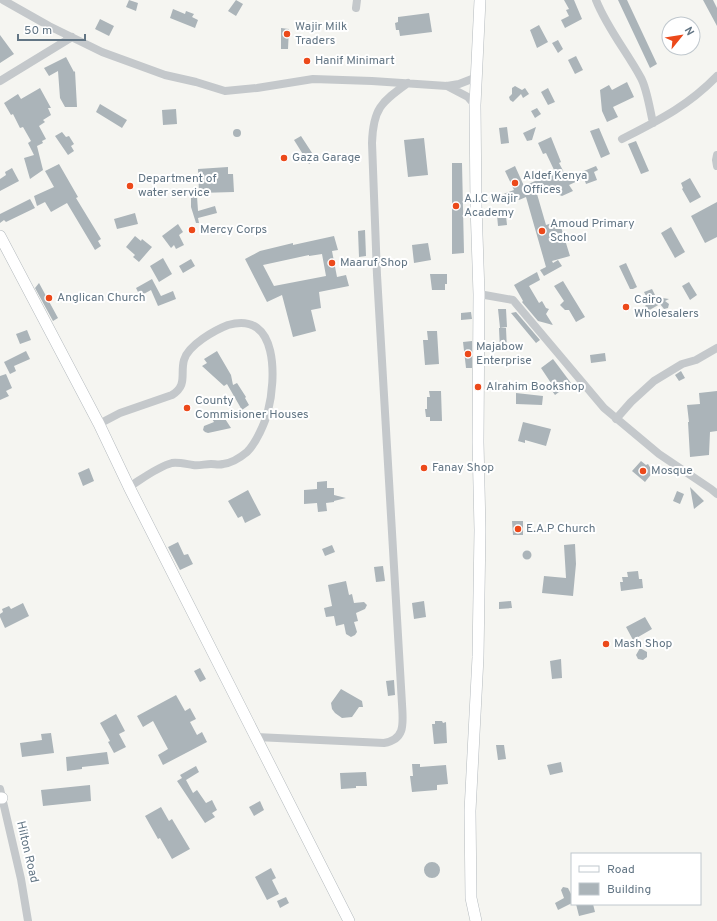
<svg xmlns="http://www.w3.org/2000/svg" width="717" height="921" viewBox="0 0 717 921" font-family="Overpass,sans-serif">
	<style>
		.building { fill: #abb4b9; fill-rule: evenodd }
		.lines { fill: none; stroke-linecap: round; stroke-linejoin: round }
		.secondary-casing { stroke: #b4babe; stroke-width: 12 }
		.street { stroke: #c4c8cb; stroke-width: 8 }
		.secondary { stroke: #fff; stroke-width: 11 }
		.poi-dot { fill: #ec491a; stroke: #fff; stroke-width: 1.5 }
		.labels { text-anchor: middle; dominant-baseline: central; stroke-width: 4; stroke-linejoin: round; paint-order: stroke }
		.poi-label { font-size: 12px; fill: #627584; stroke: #fff; text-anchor: start }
		.street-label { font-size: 12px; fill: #627584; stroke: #fff }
	</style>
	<rect width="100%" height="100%" fill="#f5f5f1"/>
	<path class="building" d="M129,0L138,3L136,11L126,7Z
		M236,0L243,4L236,16L228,11Z
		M564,0H574L582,19L565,28L561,20L569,16L566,10L569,9Z
		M618,0H627L657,64L650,68Z
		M703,0H713L717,8V26Z
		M173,9L185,14L186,11L194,14L192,17L198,20L195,28L170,18Z
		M429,13L432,32L400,36L399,30H396L395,23L398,22V17Z
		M100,19L114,26L109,36L95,29Z
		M539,25L548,42L537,48L530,30Z
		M281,28L289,29L288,49H281Z
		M0,35L14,54L0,63Z
		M558,40L563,49L558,53L552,43Z
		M576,56L583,70L575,74L568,60Z
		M66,57L74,72L75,71L77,107H65L60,98L58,71L49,76L44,68Z
		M627,82L634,97L613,107L618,117L607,122L602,111L600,90L609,85L612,90Z
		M515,86L522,90L525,88L529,94L523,98L521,94L513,102L510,100L509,97L512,94V88Z
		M40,88L51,108H48L51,115L43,120L45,122L39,126L46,139L42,141L43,143L37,146L43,170L30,179L24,158L34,155L28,143L31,141L23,127L20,128L13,114L11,115L4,103L18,94L21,99Z
		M548,88L555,102L548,105L541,92Z
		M100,104L127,120L122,128L96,112Z
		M537,108L541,114L535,118L531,111Z
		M176,109L177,124L163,125L162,110Z
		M507,127L509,143L501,144L499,128Z
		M536,127L532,140L527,141L523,133Z
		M599,128L610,154L601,158L590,131Z
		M233 133a4 4 0 1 1 8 0a4 4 0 1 1-8 0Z
		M62,132L66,137L69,136L74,144L71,146L74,151L68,155L55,136Z
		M301,136L316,159L309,164L294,140Z
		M551,137L561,162L559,163L567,178L596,166L598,170L594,172L597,180L586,184L584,178L569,185L573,191L562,196L557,194L555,186L537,194L546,225L555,222L556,228L561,227L570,256L552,261L553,263L558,260L562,266L544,276L540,270L546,267L526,197L519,200L517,197L504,203L501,195L514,190L505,171L515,166L524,186L555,172L546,153L543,154L538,143Z
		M424,138L428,175L408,177L404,140Z
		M636,141L649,171L641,174L628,144Z
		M452,163H462L464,253L452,254Z
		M59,164L78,197L76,198L101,239L98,241L101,246L95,250L67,203L51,212L45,202L37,206L34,196L54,187L45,171Z
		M228,167V174H233L234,192L199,193L198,169Z
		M12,168L19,181L0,191V179L6,175L5,172Z
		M690,178L701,197L690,203L682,189L683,188L681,183Z
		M191,196H197L198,211L215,206L217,213L198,218L199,223H196L191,207Z
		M30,199L35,208L6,222L4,220L0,223V214Z
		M717,202V237L705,243L691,216Z
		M135,213L138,224L117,229L114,219Z
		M504,214V217L506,216L507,225L498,226L497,215Z
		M178,224L183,232L179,235L184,245L176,249L174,245L171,248L162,236Z
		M671,227L685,252L675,258L661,233Z
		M365,230L366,256L359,257L358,231Z
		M135,236L141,241L142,239L152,247L139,262L133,257L135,255L126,247Z
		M334,236L338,250L332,251L337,277L346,275L349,286L319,292L321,308L311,310L316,331L293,337L282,295L267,302L245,259L260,251L293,243V245ZM322,254L326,276L274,286L263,265L309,255V256Z
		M428,243L431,260L414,263L412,245Z
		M163,258L172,274L159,282L150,266Z
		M191,259L195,266L183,273L179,266Z
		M626,263L637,287L633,289H630L619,266Z
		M537,272L540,280L529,286L539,303L542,301L546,308L549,309L546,314L553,325L538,321L522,302L523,301L514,285Z
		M430,274H447V284H445V290H432Z
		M152,279L161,296L173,291L176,299L158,306L151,290L140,296L136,288Z
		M563,281L585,317L576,322L569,310H565L560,305L564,301L554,286Z
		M689,282L697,295L690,300L682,286Z
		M39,283L58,318L53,321L35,288Z
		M652,289L656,297L669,299L665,301L669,304L668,308L664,309L660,304L646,312L645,299L646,296L644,292Z
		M498,309H506L507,327L500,328Z
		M471,312L472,319L461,320V313Z
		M516,312L540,340L536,343L511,313Z
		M499,328H506L507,350H500Z
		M27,330L31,340L20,344L16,334Z
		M427,331H437L439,364L425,365L423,340H428Z
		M472,341V368H466L463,342Z
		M26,351L30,359L14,366L16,371L10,374L4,362Z
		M217,351L231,375L233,385L237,383L246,397L245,398L249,405L242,410L227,384L224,386L202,366L207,363L204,359Z
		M605,353L606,361L591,363L590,355Z
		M553,359L571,383L555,395L550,388L553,386L541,368Z
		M681,371L685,378L679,381L675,375Z
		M6,374L12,388L6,391L9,396L0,400V376Z
		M429,391H441L442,421H430V417H426L425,409H427V397H430Z
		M717,391V431L710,432L709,455L690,457L688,422H689L687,405L700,404L699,393Z
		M516,393L543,396L542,405L516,404Z
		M220,411L231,428L208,433L205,432L203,430L204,426L214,422L211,417Z
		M523,422L551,429L546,446L525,440V443L518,441Z
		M641,461L646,465L648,464L653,472L645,482L632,471Z
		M89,468L94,481L83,486L78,473Z
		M327,481V488H334V495L346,498L334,501V502L326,503L327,511L318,512L317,503L304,504V490L317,489V482Z
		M690,487L704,501L694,509Z
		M248,490L261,515L245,523L242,516L238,518L228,501Z
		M677,491L684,494L680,504L673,501Z
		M512,521H523V535H513Z
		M178,542L184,555L188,554L193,564L180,570L168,547Z
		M575,544L576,564L573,596L542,593L544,576L566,578L564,545Z
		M332,545L335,552L325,556L322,549Z
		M522.5 555a4.5 4.5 0 1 1 9 0a4.5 4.5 0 1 1-9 0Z
		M383,566L385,581L376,582L374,567Z
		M638,571L639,579H642L643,588L621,591L620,582H623L622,577H628L627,572Z
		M346,581L349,595L352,594L354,603L364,602L367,605L365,609L356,613L358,621L354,622L357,632L355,635L351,637L346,634L344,624L336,626L334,616L326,617L324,608L332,606L328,585Z
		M424,601L426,617L414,619L412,603Z
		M511,601L512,608L499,609V602Z
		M23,603L29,616L5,628L0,617V614L3,612L2,609L9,606L11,609Z
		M645,617L652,629L633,640L626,627Z
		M640,648L647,652V657L643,660L638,659L636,655Z
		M561,659L562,678L552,679L550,661Z
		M200,668L206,679L200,682L194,671Z
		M394,680L395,695L388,696L386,681Z
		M341,689L362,701L363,707H359L352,717L342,718L335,713L332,709L331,703Z
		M176,695L185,711L190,708L196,719L190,722L197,735L202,732L207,742L163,765L158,755L168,749L153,721L143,727L137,716Z
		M116,714L125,731L119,734L126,747L114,753L108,742L110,741L100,723Z
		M435,721H442L443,723L446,722L447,743L434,744L432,724H435Z
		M51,733L54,753L22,757L20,743L42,740L41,734Z
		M496,745H504L506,759L498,760Z
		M107,752L109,764L82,767V769L67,771L66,757Z
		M561,762L563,772L550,775L547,765Z
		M412,764H420V767L446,765L448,784L437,785V790L412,792L410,776H413Z
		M196,766L199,772L186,780L193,793L197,790L206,803L212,800L217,810L212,813L215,817L205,823L177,781L182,778L180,775Z
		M366,772L367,786H356V788L341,789L340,773Z
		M90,785L91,801L43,806L41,790Z
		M260,801L264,810L254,816L249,807Z
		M161,807L169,821L172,819L190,849L172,859L160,838L158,839L145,816Z
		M424 870a8 8 0 1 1 16 0a8 8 0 1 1-16 0Z
		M271,868L276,878L272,880L279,894L267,900L255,877Z
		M563,887L568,888L572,896V903L558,910L555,903L564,898L561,890Z
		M286,897L289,903L280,908L277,901Z
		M576,904H593L595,912L579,916Z"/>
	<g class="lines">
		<g class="secondary-casing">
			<path id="secondary" d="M0,236L99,424L129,487L349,921
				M0,798H2
				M476,921L471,898L470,811L478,657L480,530L478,442L479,294L476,205L475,105L480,0"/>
		</g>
		<path class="street" d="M3,0L49,26L102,52L165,75L196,82L225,91L257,88L313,79L372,81L447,86L459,84L477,77
			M596,0C607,28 627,52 641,78C647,89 650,110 653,123
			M356,8L357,0
			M0,81L72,37
			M447,86L468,97L475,105
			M622,139C659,120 688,106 717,76
			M717,155L716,160L717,166
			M479,294L513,300L604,408L659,454L711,489L717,494
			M616,419L631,402L654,381L682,364L696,360L717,348
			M99,424L120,413L172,395C188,385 180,374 184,360C188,345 215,330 228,325C279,310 276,380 268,411C265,423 256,443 247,452C241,457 232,463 223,464C219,465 215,464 211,464C205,464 199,466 193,465C186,464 178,462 172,463C157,467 142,479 129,487
			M256,737L384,743C406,739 403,723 402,704L377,275L372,143C373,109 381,102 408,83
			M0,789L21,879L28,921"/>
		<use href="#secondary" class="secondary"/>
	</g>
	<g class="poi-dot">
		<circle cx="287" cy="34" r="4"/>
		<circle cx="307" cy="61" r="4"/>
		<circle cx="284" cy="158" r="4"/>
		<circle cx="515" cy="183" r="4"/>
		<circle cx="130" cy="186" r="4"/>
		<circle cx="456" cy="206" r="4"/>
		<circle cx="192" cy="230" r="4"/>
		<circle cx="542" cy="231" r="4"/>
		<circle cx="332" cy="263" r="4"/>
		<circle cx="49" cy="298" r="4"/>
		<circle cx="626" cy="307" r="4"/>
		<circle cx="468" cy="354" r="4"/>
		<circle cx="478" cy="387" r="4"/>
		<circle cx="187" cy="408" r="4"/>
		<circle cx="424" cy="468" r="4"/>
		<circle cx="643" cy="471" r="4"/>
		<circle cx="518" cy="529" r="4"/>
		<circle cx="606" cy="644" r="4"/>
	</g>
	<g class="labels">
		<g class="poi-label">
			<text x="295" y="27">Wajir Milk<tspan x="295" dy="14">Traders</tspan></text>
			<text x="315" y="61">Hanif Minimart</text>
			<text x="292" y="158">Gaza Garage</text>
			<text x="523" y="176">Aldef Kenya<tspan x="523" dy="14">Offices</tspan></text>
			<text x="138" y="179">Department of<tspan x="138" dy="14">water service</tspan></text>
			<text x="464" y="199">A.I.C Wajir<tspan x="464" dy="14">Academy</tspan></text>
			<text x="550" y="224">Amoud Primary<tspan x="550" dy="14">School</tspan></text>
			<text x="200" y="230">Mercy Corps</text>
			<text x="340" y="263">Maaruf Shop</text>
			<text x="57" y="298">Anglican Church</text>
			<text x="634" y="300">Cairo<tspan x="634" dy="14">Wholesalers</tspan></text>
			<text x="476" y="347">Majabow<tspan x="476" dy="14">Enterprise</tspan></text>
			<text x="486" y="387">Alrahim Bookshop</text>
			<text x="195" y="401">County<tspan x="195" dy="14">Commisioner Houses</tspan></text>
			<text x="432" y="468">Fanay Shop</text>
			<text x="651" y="471">Mosque</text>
			<text x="526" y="529">E.A.P Church</text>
			<text x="614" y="644">Mash Shop</text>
		</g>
		<g class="street-label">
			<text transform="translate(27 852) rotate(77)">Hilton Road</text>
		</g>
	</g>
	<rect x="571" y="853" width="130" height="52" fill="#ffffff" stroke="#c0c8ce"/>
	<rect x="579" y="866" width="20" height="6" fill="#ffffff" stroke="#c0c8ce"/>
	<text x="607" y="873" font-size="12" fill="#627584">Road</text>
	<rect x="579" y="883" width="20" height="12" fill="#abb4b9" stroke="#c0c8ce"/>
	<text x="607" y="893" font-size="12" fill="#627584">Building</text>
	<g transform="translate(681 36) rotate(60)"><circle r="19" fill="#ffffff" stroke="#c0c8ce"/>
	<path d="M0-3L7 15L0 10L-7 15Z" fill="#ec491a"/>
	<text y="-6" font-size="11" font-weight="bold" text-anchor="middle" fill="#627584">N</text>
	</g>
	<path d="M18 34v6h67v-6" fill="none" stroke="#627584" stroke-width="2"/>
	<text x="24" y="34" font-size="12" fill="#627584" stroke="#ffffff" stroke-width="3" paint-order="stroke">50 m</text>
</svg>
